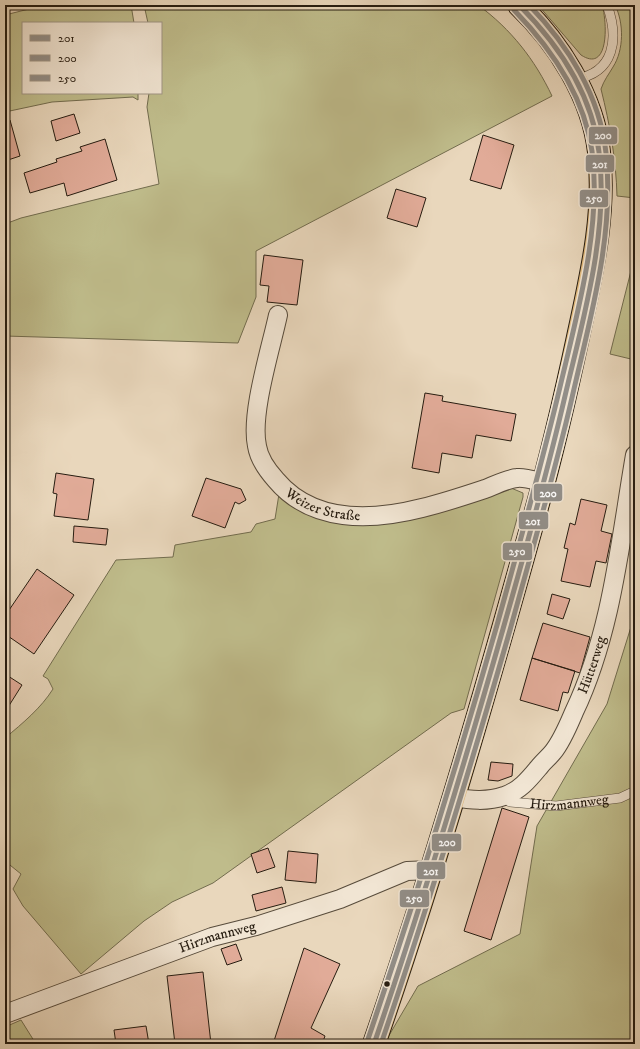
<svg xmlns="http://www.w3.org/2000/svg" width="640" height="1049" viewBox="0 0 640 1049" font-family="'IM FELL DW Pica',serif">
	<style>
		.green { fill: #bfbc8b; stroke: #726c4e }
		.building { fill: #e1ab98; stroke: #261c10 }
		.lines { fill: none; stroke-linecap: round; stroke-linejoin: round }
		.service-casing { stroke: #574b3b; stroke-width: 10 }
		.minor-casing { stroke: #574b3b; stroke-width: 20 }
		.primary-casing { stroke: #261c10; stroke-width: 24 }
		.service { stroke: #f1e5d3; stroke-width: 9 }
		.minor { stroke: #f1e5d3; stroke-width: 18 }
		.primary { stroke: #e4bc7e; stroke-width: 22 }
		.bus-1-casing { stroke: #f1e5d3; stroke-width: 8 }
		.bus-2-casing { stroke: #f1e5d3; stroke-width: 8 }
		.bus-3-casing { stroke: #f1e5d3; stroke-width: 8 }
		.bus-1 { stroke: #928e88; stroke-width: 5 }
		.bus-2 { stroke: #928e88; stroke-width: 5 }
		.bus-3 { stroke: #928e88; stroke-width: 5 }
		.bus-dot { fill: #261c10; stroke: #f1e5d3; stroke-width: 1.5 }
		.labels { text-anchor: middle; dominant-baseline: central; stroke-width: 4; stroke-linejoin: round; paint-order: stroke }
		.street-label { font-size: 14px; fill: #261c10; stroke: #f1e5d3 }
		.line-badge { stroke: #f1e5d3; stroke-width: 1.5 }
		.badge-label { font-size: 11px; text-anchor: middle; font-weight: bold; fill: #fff }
	</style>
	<rect width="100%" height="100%" fill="#e9d7bc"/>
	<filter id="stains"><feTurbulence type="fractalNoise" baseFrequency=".005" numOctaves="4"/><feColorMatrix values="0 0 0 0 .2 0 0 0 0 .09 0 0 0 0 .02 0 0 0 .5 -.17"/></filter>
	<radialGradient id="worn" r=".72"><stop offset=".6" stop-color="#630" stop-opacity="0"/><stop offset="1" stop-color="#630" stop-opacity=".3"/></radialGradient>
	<path class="green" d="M60,5H131L134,23H23V93H138V100L133,97L52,102L5,112V15L29,9Z
		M144,5H478C511,29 535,60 552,96L256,251V297L238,343L5,336V224L21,218L159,184L147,107L149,93H161V23H148Z
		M538,5H602C607,20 610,74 581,55Z
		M615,5H635V198L617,196C616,159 610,125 601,89C604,80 609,74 613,67C624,50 624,23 615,5Z
		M635,255V360L610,354Z
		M511,488L523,493V497L464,709L451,713L213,883L172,902L144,921L81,974L23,906L13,889L21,874L5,861V738C23,723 41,708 53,689L48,679L43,676L116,560L173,557L175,545L251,532L256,524L275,519L279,494C294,506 307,515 326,520Z
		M635,614V1044H384L418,986L520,934L537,826L607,704Z
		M21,1020L36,1044H5V1027Z"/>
	<path class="building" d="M74,114L80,133L56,141L51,121Z
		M10,120L20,156L5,161V122Z
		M483,135L514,145L501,189L470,180Z
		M105,139L117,180L67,196L64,183L30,193L24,173L57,162L56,159L82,151L80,147Z
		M396,189L426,198L417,227L387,218Z
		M264,255L303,260L297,305L267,302L269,286L260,285Z
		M425,393L443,396L442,401L516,414L511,441L476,435L472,458L442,453L439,473L412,468Z
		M56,473L94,479L88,520L54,516L57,494L53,493Z
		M206,478L241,489L246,500L239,504L235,502L225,528L192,516Z
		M581,499L607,505L601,531L612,534L606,563L596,561L590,587L561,581L568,549L564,548L570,523L575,525Z
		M74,526L108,529L106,545L73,542Z
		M37,569L74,595L34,654L5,634V616Z
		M552,594L570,599L563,619L547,614Z
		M543,623L590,637L580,673L532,658Z
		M532,658L575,671L568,693L563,692L558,711L520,700Z
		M5,674L22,685L5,712Z
		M491,762L513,764L512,776L498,781L488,780Z
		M502,808L529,817L491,940L464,931Z
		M268,848L275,867L257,873L251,854Z
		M288,851L318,854L316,883L285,880Z
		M282,887L286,903L256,911L252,895Z
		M236,944L242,960L227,965L221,949Z
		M304,948L340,964L311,1028L325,1036L322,1044H273Z
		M203,972L211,1044H175L167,976Z
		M146,1026L149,1044H116L114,1030Z"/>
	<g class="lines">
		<g class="service-casing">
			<g id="service">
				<path d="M575,79C615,73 619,38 607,5"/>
				<path id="s1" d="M504,796L510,802L556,806L620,798L635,791"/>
			</g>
		</g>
		<g class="minor-casing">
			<g id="minor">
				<path id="s2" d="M278,315C271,348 250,414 257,446C259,459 267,470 276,480C312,523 371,521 422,508C443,503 464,496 485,489C495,485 507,479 517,478C525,477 536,481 544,483"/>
				<path id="s3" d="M453,797C470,800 487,802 504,796C520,791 530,778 540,766C544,761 549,757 553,752C562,741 568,726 574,712C612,632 620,542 635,455"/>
				<path id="s4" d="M5,1014L212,937L256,926L340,899L407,871L431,870"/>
			</g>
		</g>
		<g class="primary-casing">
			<path id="primary" d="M374,1044C434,871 485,695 534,518C551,458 565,398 578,337C591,276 606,215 599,152C593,97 558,42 519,5"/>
		</g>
		<use href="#service" class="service"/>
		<use href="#minor" class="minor"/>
		<use href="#primary" class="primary"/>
		<g class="bus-1-casing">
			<path id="bus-1" d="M374,1044C421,907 463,769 503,629C525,552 547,474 565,396C583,319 609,231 599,152C592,94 559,45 519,5"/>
		</g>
		<g class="bus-2-casing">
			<path id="bus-2" d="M381,1044C428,907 470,769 510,630C531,554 553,479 571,402C589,322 615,236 606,153C600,96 568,45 529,5"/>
		</g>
		<g class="bus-3-casing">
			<path id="bus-3" d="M367,1042C414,904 457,765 497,625C519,546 541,467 560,387C577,314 602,227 592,151C584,95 552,49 514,10"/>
		</g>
		<use href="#bus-1" class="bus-1"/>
		<use href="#bus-2" class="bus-2"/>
		<use href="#bus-3" class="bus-3"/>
	</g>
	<circle class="bus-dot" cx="387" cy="984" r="3.5"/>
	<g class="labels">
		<g class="street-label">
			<text stroke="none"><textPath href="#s2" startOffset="228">Weizer Straße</textPath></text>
			<text stroke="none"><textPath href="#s3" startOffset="214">Hütterweg</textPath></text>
			<text stroke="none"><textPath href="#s1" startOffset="68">Hirzmannweg</textPath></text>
			<text stroke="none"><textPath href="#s4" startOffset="226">Hirzmannweg</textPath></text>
		</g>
	</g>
	<g class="line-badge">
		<rect x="588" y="126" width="30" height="19" rx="4" fill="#928e88"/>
		<rect x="585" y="154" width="30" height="19" rx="4" fill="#928e88"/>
		<rect x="579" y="189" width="30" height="19" rx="4" fill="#928e88"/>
		<rect x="533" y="483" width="30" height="19" rx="4" fill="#928e88"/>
		<rect x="518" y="511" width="31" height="19" rx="4" fill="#928e88"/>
		<rect x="502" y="542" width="31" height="19" rx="4" fill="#928e88"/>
		<rect x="431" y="833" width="31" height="19" rx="4" fill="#928e88"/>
		<rect x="416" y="861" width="30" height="19" rx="4" fill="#928e88"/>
		<rect x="399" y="889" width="31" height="19" rx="4" fill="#928e88"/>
	</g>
	<g class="badge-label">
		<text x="603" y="139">200</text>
		<text x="600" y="168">201</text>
		<text x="594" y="202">250</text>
		<text x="548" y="497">200</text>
		<text x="533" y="525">201</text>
		<text x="517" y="555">250</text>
		<text x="447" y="846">200</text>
		<text x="431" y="875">201</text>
		<text x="414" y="902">250</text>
	</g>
	<rect width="640" height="1049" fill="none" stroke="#e9d7bc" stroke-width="20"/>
	<rect x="6" y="6" width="628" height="1037" fill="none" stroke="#261c10" stroke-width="2"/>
	<rect x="10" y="10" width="620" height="1029" fill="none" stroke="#261c10"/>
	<rect x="22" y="22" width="140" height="72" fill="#f1e5d3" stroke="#a09585"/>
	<rect x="30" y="35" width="20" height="6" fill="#928e88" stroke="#a09585"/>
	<text x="58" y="42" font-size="12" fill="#261c10">201</text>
	<rect x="30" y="55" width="20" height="6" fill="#928e88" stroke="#a09585"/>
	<text x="58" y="62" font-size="12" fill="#261c10">200</text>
	<rect x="30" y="75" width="20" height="6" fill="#928e88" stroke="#a09585"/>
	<text x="58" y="82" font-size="12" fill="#261c10">250</text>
	<rect width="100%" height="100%" filter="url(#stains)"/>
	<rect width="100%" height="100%" fill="url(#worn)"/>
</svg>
